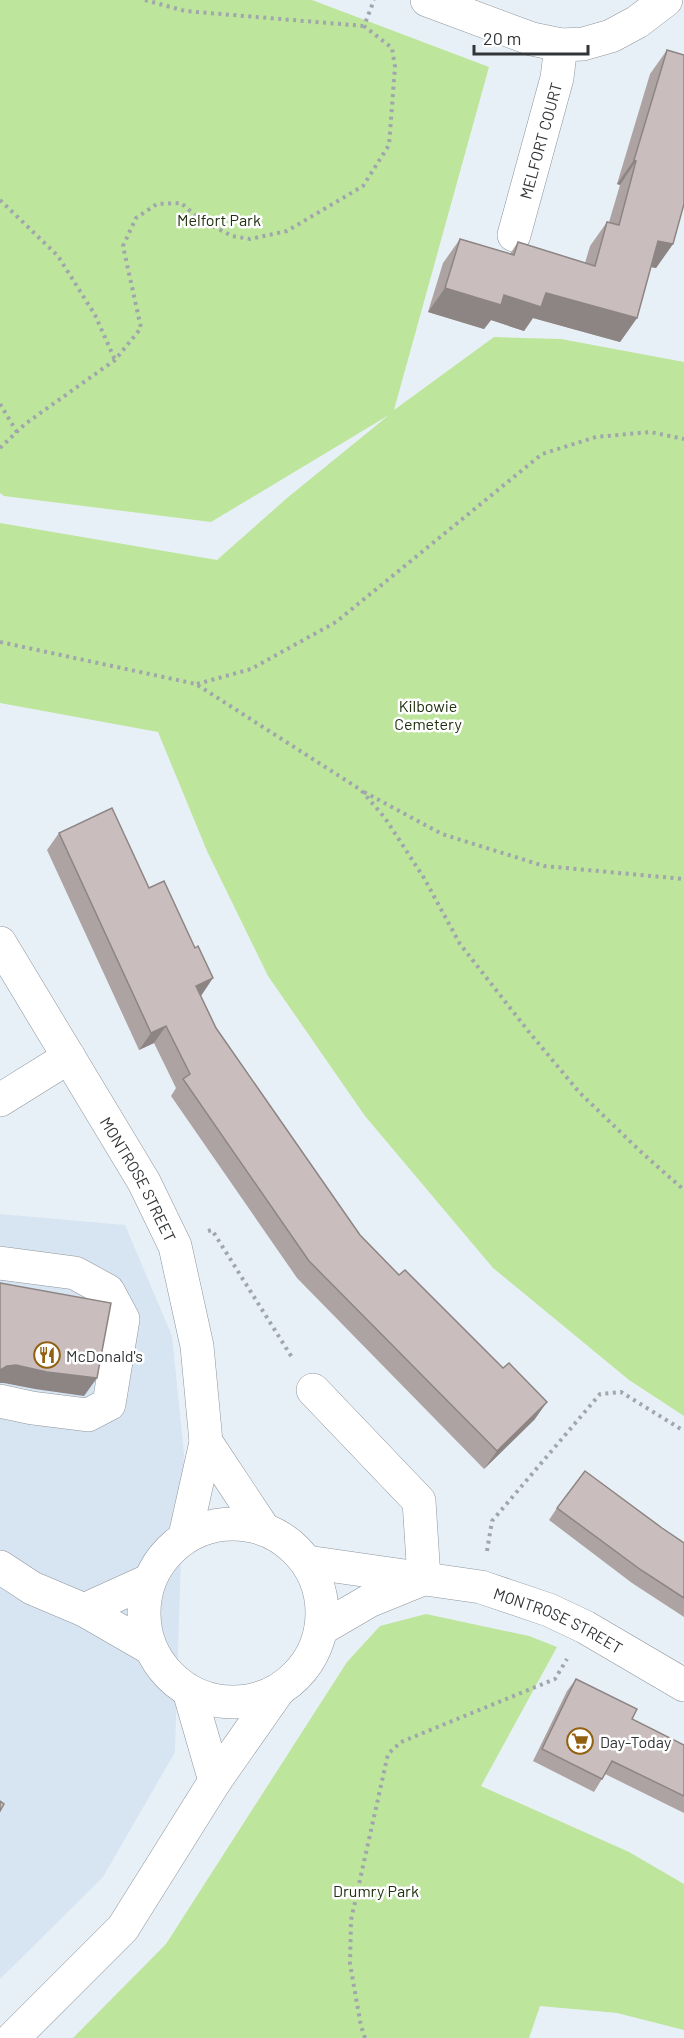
<svg xmlns="http://www.w3.org/2000/svg" width="684" height="2038" viewBox="0 0 684 2038" font-family="Barlow,sans-serif">
	<style>
		.built { fill: #d7e4f1 }
		.green { fill: #bee59c }
		.lines { fill: none; stroke-linecap: round; stroke-linejoin: round }
		.minor-casing { stroke: #8e959c; stroke-width: 34 }
		.path { stroke: #a0a6ac; stroke-width: 4; stroke-dasharray: 3 4.5; stroke-linecap: butt }
		.minor { stroke: #fff; stroke-width: 33 }
		.wall { fill: #ada3a3 }
		.shaded-wall { fill: #8d8584 }
		.building { fill: #c9bebd; stroke: #8d8584; stroke-width: 1.5 }
		.labels { text-anchor: middle; dominant-baseline: central; stroke-width: 5; stroke-linejoin: round; paint-order: stroke }
		.street-label { font-size: 16px; fill: #323538; stroke: #fff }
		.park-label { font-size: 16px; fill: #21310f; stroke: #fff }
		.poi-label { font-size: 16px; fill: #323538; stroke: #fff; text-anchor: start }
	</style>
	<rect width="100%" height="100%" fill="#e8f0f7"/>
	<path class="built" d="M0,1214L125,1225L172,1336L184,1454L175,1752L103,1877L0,1979Z"/>
	<path class="green" d="M0,0H312L489,67L394,410L494,337L561,339L684,362V1416L629,1380L493,1268L365,1116L268,976L207,851L158,732L0,703V523L217,560L287,498L389,415L211,522L4,496L0,493Z
		M426,1614L529,1636L557,1647L481,1786L629,1852L684,1884V2030L617,2013L540,2006L529,2038H73L166,1944L347,1662L380,1626Z"/>
	<g class="lines">
		<g class="minor-casing">
			<g id="minor">
				<path d="M427,0L532,39L561,45L583,44L611,36L637,22L666,0"/>
				<path id="s1" d="M514,235L557,78L561,45"/>
				<path id="s2" d="M0,943L144,1182L175,1246L197,1346L206,1442L185,1536"/>
				<path d="M0,1100L69,1057"/>
				<path d="M0,1263L75,1273L108,1291L123,1319L109,1404L88,1415L32,1408L0,1401"/>
				<path d="M313,1390L419,1501L424,1578"/>
				<path d="M206,1442L263,1528"/>
				<circle cx="233" cy="1613" r="89"/>
				<path id="s3" d="M307,1562L481,1587L549,1610L585,1627L684,1685"/>
				<path d="M0,1567L32,1588L84,1610L150,1648"/>
				<path d="M84,1610L148,1581"/>
				<path d="M321,1629L369,1601L423,1579"/>
				<path d="M189,1691L215,1781"/>
				<path d="M13,2038L123,1928L215,1781L278,1691"/>
			</g>
		</g>
		<path class="path" d="M145,0L185,11L364,26
			M0,200L58,256L95,315L115,360
			M0,404L17,432
			M0,448L25,424L115,360L141,328L123,246L136,218L157,204L181,203L201,220L232,236L250,239L287,231L363,186L389,145L395,67L392,48L364,26L374,0
			M0,642L196,684L361,790L385,818L424,878L460,944L529,1032L579,1092L640,1151L684,1190
			M197,684L251,669L336,622L542,454L596,437L650,432L684,439
			M364,792L442,834L544,866L684,879
			M208,1231L212,1230L293,1359
			M487,1551L492,1521L600,1394L621,1392L684,1431
			M365,2038L361,2026L350,1964L351,1920L388,1754L401,1742L555,1679L567,1659"/>
		<use href="#minor" class="minor"/>
	</g>
	<path class="wall" d="M667,50L673,244L656,268L651,267L637,318L620,342L533,318L524,331L491,320L484,329L428,312L443,263L460,239L510,254L518,242L585,263L590,246L607,222H609L620,185L617,184L650,74Z
		M59,833L149,888L216,1028L360,1235L535,1419L484,1469L297,1278L171,1096L176,1088L154,1043L139,1050L47,850Z
		M557,1508L662,1528L684,1543V1617L632,1583L549,1520Z
		M576,1679L632,1719L684,1745V1813L605,1774L594,1792L533,1761L567,1691Z"/>
	<path class="shaded-wall" d="M634,160L636,161L620,185L617,184Z
		M658,241L673,244L656,268L641,265Z
		M445,288L504,295L546,293L637,318L620,342L533,318L524,331L491,320L484,329L428,312Z
		M213,978L201,996L196,986Z
		M166,1026L154,1043L139,1050L151,1033Z
		M16,1365L97,1378L84,1396L35,1389L4,1383H0V1370L7,1366Z
		M547,1402L535,1419L484,1469L497,1451Z"/>
	<path class="building" d="M667,50L684,55V204L673,244L658,241L637,318L546,293L541,307L504,295L501,305L445,288L460,239L514,255L518,242L595,266L607,222L619,225L636,161L634,160Z
		M112,808L149,888L164,881L195,948L198,946L213,978L196,986L216,1028L360,1235L399,1275L405,1270L503,1368L509,1363L547,1402L497,1451L309,1261L183,1079L190,1074L166,1026L151,1033L59,833Z
		M0,1283L111,1303L97,1378L47,1372L16,1365L7,1366L0,1370Z
		M585,1471L662,1528L684,1543V1598L641,1570L557,1508Z
		M576,1679L637,1709L632,1719L684,1745V1796L612,1761L602,1779L542,1749Z
		M0,1801L4,1804L0,1811Z"/>
	<defs>
		<g id="restaurant-ring" transform="scale(1.35)"><circle r="9.5" fill="#fff" stroke="#926010" stroke-width="1.5"/><path d="M-5-6h1v4h1v-4h1v4h1v-4h1v5L-1.5 .5V6h-2V.5L-5-1ZM5-6V6H3V1.5H1.5Q1.5-4 5-6Z" fill="#926010"/></g>
		<g id="supermarket-ring" transform="scale(1.35)"><circle r="9.5" fill="#fff" stroke="#926010" stroke-width="1.5"/><path d="M-6-5.5h2.5l.6 2H6L4.5 2H-2.5L-4.4-4H-6ZM-1.5 3.2a1.3 1.3 0 1 0 .1 0ZM3 3.2a1.3 1.3 0 1 0 .1 0Z" fill="#926010"/></g>
	</defs>
	<g fill-rule="evenodd">
		<use href="#restaurant-ring" x="47" y="1355"/>
		<use href="#supermarket-ring" x="580" y="1741"/>
	</g>
	<g class="labels">
		<g class="street-label">
			<text stroke="none"><textPath href="#s1" startOffset="98">MELFORT COURT</textPath></text>
			<text stroke="none"><textPath href="#s2" startOffset="274">MONTROSE STREET</textPath></text>
			<text stroke="none"><textPath href="#s3" startOffset="260">MONTROSE STREET</textPath></text>
		</g>
		<g class="park-label">
			<text x="219" y="219">Melfort Park</text>
			<text x="428" y="705">Kilbowie<tspan x="428" dy="18">Cemetery</tspan></text>
			<text x="376" y="1890">Drumry Park</text>
		</g>
		<g class="poi-label">
			<text x="66" y="1355">McDonald's</text>
			<text x="600" y="1741">Day-Today</text>
		</g>
	</g>
	<path d="M474 45v9h114v-9" fill="none" stroke="#323538" stroke-width="3"/>
	<text x="483" y="45" font-size="18" fill="#323538" stroke="#ffffff" stroke-width="4.5" paint-order="stroke">20 m</text>
</svg>
